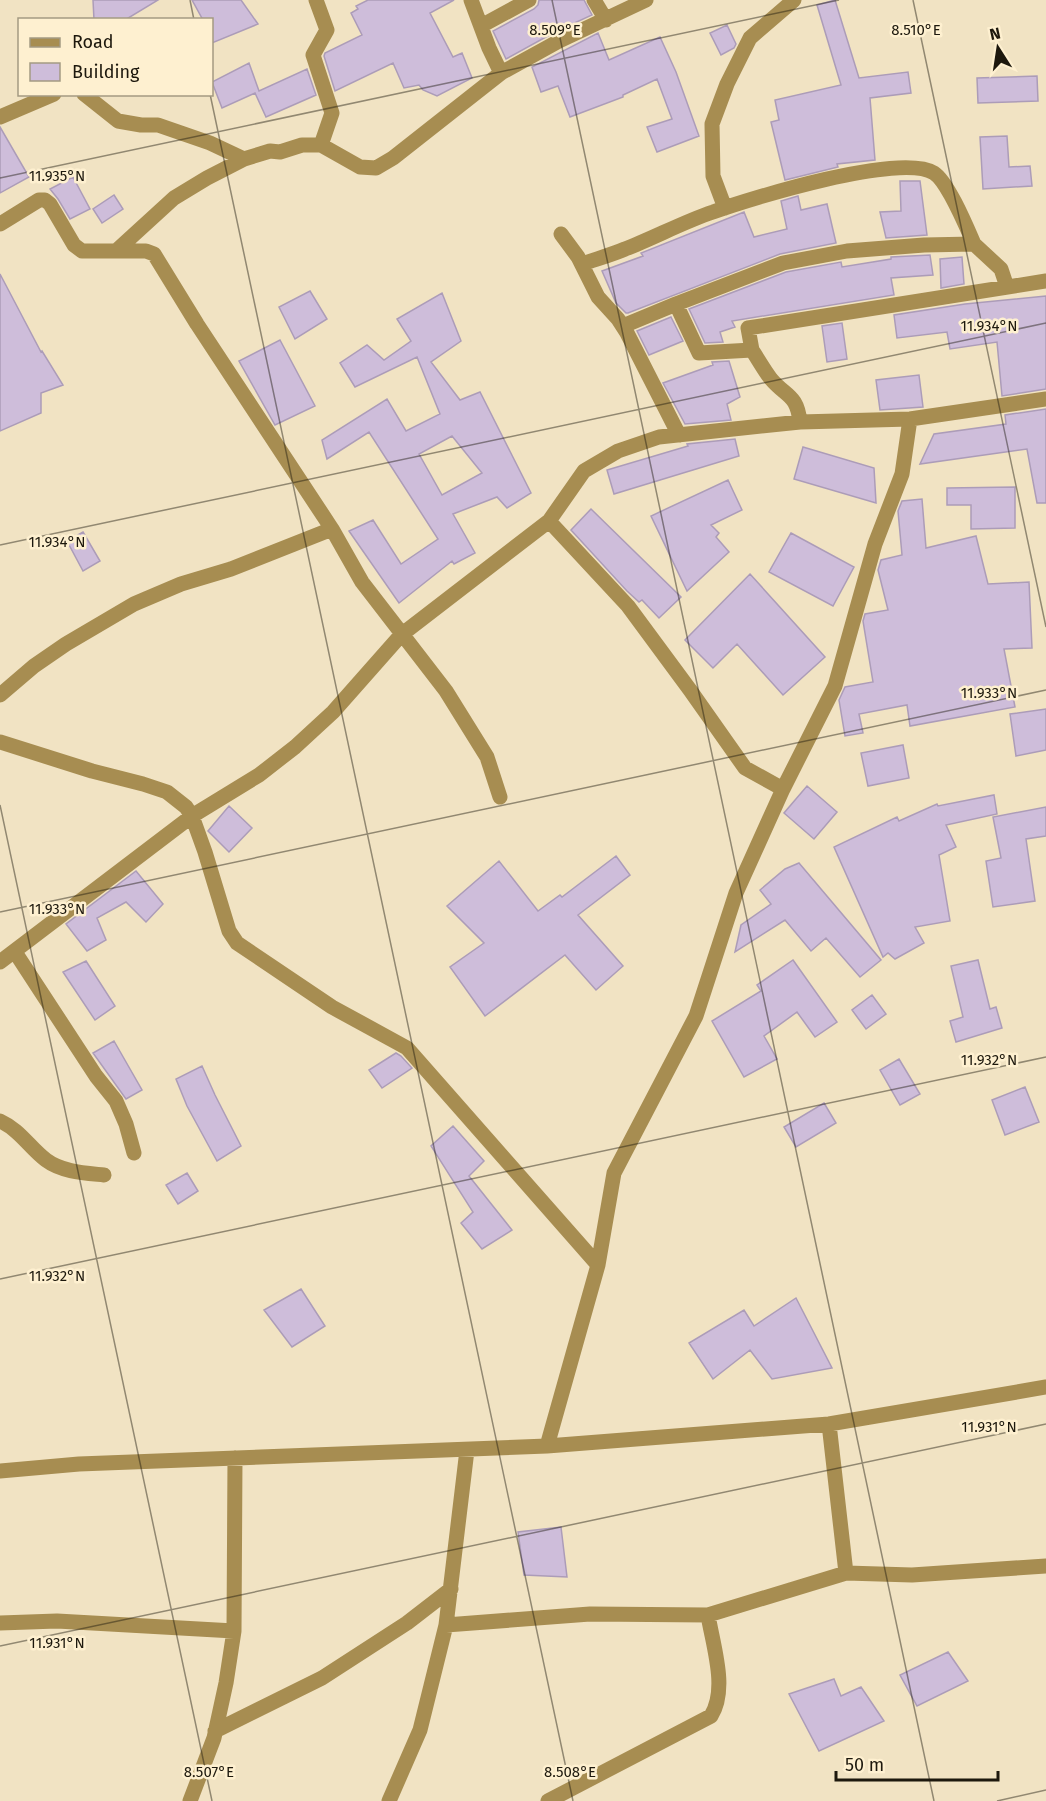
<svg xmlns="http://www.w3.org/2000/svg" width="1046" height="1801" viewBox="0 0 1046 1801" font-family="'Fira Sans',sans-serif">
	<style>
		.building { fill: #cebdda; stroke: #ac9cb8; stroke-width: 1.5; fill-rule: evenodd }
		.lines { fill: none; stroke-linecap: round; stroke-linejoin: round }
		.minor { stroke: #a78d51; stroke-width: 15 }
		.ticks { fill: none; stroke: #1d180d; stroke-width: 1.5; stroke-opacity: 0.45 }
		.ticks-label { font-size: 15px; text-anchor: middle; fill: #1d180d; stroke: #fef0d0; stroke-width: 5; stroke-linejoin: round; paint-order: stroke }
	</style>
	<rect width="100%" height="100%" fill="#f1e3c3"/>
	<path class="building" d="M93,0H158L125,20H94Z
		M192,0H241L258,24L212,43V20H203Z
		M368,0H454L430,13L453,57L462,53L472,78L437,96L423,90L419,85L404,88L393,63L335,91L324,56L325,53L362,35L351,13L358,9L356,6Z
		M539,0H584L592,15L555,32L506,59L493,31L534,9L538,5Z
		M835,0L859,78L908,72L911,93L870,98L875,160L837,164L838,167L785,180L771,122L779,120L775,100L841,85L817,5Z
		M727,25L736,44L734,48L721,55L710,33Z
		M598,33L609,60L660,37L676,72L699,136L657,152L647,127L672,119L657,79L623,95V97L570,117L558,86L541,92L532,67Z
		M249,63L259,91L307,69L316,95L266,117L255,93L222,108L212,82Z
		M1037,76L1038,101L978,103L977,78Z
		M0,127L29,177L0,193Z
		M1007,136L1009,167L1030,166L1032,186L983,189L980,137Z
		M73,177L90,209L70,219L58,199L50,189Z
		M900,181H920L927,235L886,238L880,212L901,211Z
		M114,195L123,209L102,223L93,209Z
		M798,196L801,210L827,204L836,243L780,254L628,313H626L616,303L602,271L643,256L641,253L744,212L754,237L787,229L781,201Z
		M930,255L933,275L891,278L894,295L732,321L735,327L720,332L723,342L705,343L689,309L786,272L841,262L842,267L891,259V257Z
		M962,257L964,284L941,288L940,259Z
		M0,274L41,352L42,351L63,385L41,393V413L0,431Z
		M310,291L327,319L295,339L279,307Z
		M442,293L461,341L431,362L460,400L480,392L531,493L507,508L497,497L453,514L475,553L454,564L452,561L399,603L349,531L373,520L401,564L438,539L369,432L327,459L322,440L387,399L406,431L440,414L417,357L355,387L340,363L367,345L384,360L411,341L397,319ZM452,436L482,473L442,495L419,454Z
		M1046,296V389L1002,396L997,342L950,349L947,332L897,338L894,315L965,304Z
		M671,317L683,341L649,355L637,331Z
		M842,323L847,359L827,362L822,326Z
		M280,340L315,406L275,425L239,361Z
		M729,361L740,397L727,404L731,420L685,424L663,383L713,365L712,362Z
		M919,375L923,407L880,410L876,380Z
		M1046,409V503H1037L1027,449L920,464L934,434L1006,424L1005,415Z
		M735,439L739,456L614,494L607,470L688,446L687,444Z
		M803,447L874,468L876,503L794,479Z
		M728,480L742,510L711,525L719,533L716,537L729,552L687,591L651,516Z
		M1015,487V528L971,529V505H947V488Z
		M922,499L926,548L976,536L988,584L1029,582L1032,648L1004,649L1015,707L910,726L907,705L859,714L863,733L845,736L839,700L845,687L873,682L863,621L865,614L888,610L878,570L881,560L902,555L898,511L902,501Z
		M591,509L681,597L659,618L642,600L639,602L627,591L571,530Z
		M83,532L100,561L83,571L67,541Z
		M791,533L854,567L833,606L769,572Z
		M750,574L825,657L783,695L737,644L713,668L685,640Z
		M1046,709V750L1016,756L1010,714Z
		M903,745L909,778L868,786L861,753Z
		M807,786L837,812L814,839L784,813Z
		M994,795L997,814L946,825L956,847L939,855L950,921L915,927L924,943L895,959L888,953L883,957L834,847L897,817L899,821L937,804L938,806Z
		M229,806L252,828L229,852L208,831Z
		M1046,807V836L1026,839L1035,901L993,907L986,861L1001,858L993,817Z
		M616,856L630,875L578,915L623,966L596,990L565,955L485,1016L450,967L484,943L447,906L499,861L538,911L560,895L562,897Z
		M799,863L881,960L860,977L826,938L811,951L785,920L735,952L741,925L771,904L760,890L785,869Z
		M136,871L163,904L146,922L126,902L97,918L106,940L87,951L66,924Z
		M793,960L837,1022L815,1037L797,1012L764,1036L777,1059L744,1077L712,1021L761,991L757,985Z
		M978,960L990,1009L996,1007L1002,1028L956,1042L950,1021L963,1017L951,966Z
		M86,961L115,1006L95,1020L63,972Z
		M872,995L886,1014L866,1029L852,1010Z
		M114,1041L142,1090L126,1099L93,1053Z
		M396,1053L401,1056L412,1068L382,1088L369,1070Z
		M899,1059L920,1094L900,1105L880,1070Z
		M202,1066L215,1095L241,1146L217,1161L187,1106L176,1079Z
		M1025,1087L1039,1122L1005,1135L992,1100Z
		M824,1103L836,1123L796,1147L784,1127Z
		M453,1126L484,1161L469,1176L512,1230L482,1249L461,1223L473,1212L431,1146Z
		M187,1173L198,1191L178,1204L166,1185Z
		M301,1289L325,1326L292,1347L264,1310Z
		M796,1298L832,1368L772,1379L750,1350L713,1379L689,1343L744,1310L754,1326Z
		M561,1527L567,1577L524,1575L518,1532Z
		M948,1652L968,1681L917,1706L900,1675Z
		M834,1679L841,1696L861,1687L884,1721L819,1751L789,1694Z"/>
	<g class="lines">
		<path class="minor" d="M316,0L327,30L313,55L332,113L321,145
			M471,0L489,48L501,73
			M594,0L606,20
			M481,26L529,0
			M84,94L118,121L141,125H158L210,143L244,159
			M0,117L54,94
			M725,208L713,176L712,124L727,84L750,38L794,0
			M0,224L39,200H45L50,204L74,245L82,251H146L154,254L197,324L332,529L362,582L446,691L487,757L500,797
			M561,234L578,257L598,297L618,319L627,333L679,435
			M116,251L174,198L207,178L244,159L270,151L280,152L302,145H321L360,167L376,168L393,158L501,73L559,41L646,0
			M582,264C596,259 611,255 625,249C654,238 683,222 713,212C752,198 901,152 934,173C948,182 967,228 974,244
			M676,304L699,353L752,350C758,359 764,370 771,379C786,397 797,394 800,422
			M623,326L676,304L783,263L847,251L924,245L974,244L1001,269L1007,287
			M752,350L748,328L1046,281
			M549,521L628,606L690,690L745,768L783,789
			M0,695L34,666L66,644L134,604L181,584L231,569L332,529
			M0,742L92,771L143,784L167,792L186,807L192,816L205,852L229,931L237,943L332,1007L407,1048L598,1265
			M15,952L96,1076L116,1101L126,1124L134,1153
			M0,962L192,816L259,775L295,747L333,712L401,635L549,521L584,471L618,451L659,437L800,422L910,419L1046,399
			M0,1121C20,1130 29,1147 46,1160C62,1172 85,1173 104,1175
			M829,1424L846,1573
			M547,1446L598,1265L614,1173L696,1016L736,893L783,789L835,686L875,544L902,474L910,419
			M0,1471L79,1464L547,1446L829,1424L1046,1387
			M0,1623L57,1621L234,1631
			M446,1625L590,1614L708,1615L846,1573L912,1575L1046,1566
			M215,1731L322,1678L407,1623L451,1589
			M190,1801L214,1738L226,1683L234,1631L235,1458
			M389,1801L420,1730L446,1625L467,1450
			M548,1801L711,1716C728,1689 713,1646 708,1615"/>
	</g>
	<path class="ticks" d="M190,0L194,20M552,0L934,1801M913,0L1046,627M210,94L573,1801M0,178L839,0M0,545L1046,323M0,805L212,1801M0,912L1046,690M0,1279L1046,1057M0,1646L1046,1424M997,1801L1046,1790"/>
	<g class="ticks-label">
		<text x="555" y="35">8.509°E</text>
		<text x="916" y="35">8.510°E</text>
		<text x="57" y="181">11.935°N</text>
		<text x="989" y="331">11.934°N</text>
		<text x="57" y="547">11.934°N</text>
		<text x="989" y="698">11.933°N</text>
		<text x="57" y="914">11.933°N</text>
		<text x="989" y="1065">11.932°N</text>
		<text x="57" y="1281">11.932°N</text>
		<text x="989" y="1432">11.931°N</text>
		<text x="57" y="1648">11.931°N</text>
		<text x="209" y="1777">8.507°E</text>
		<text x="570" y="1777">8.508°E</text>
	</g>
	<rect x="18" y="18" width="195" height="78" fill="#fef0d0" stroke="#a49a82" stroke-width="1.5"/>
	<rect x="30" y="38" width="30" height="9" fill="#a78d51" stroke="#a49a82" stroke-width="1.5"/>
	<text x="72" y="48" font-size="18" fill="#1d180d">Road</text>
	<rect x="30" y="63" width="30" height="18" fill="#cebdda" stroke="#a49a82" stroke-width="1.5"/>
	<text x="72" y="78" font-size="18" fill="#1d180d">Building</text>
	<g transform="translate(998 48) rotate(348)" stroke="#fef0d0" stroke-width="4.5" paint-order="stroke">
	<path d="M0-4.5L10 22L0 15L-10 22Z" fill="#1d180d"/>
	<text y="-9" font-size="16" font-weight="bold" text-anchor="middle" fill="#1d180d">N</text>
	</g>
	<path d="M836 1771v9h162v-9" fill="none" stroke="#1d180d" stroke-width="3"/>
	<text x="845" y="1771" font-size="18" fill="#1d180d" stroke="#fef0d0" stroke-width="4.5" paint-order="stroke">50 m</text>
</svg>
